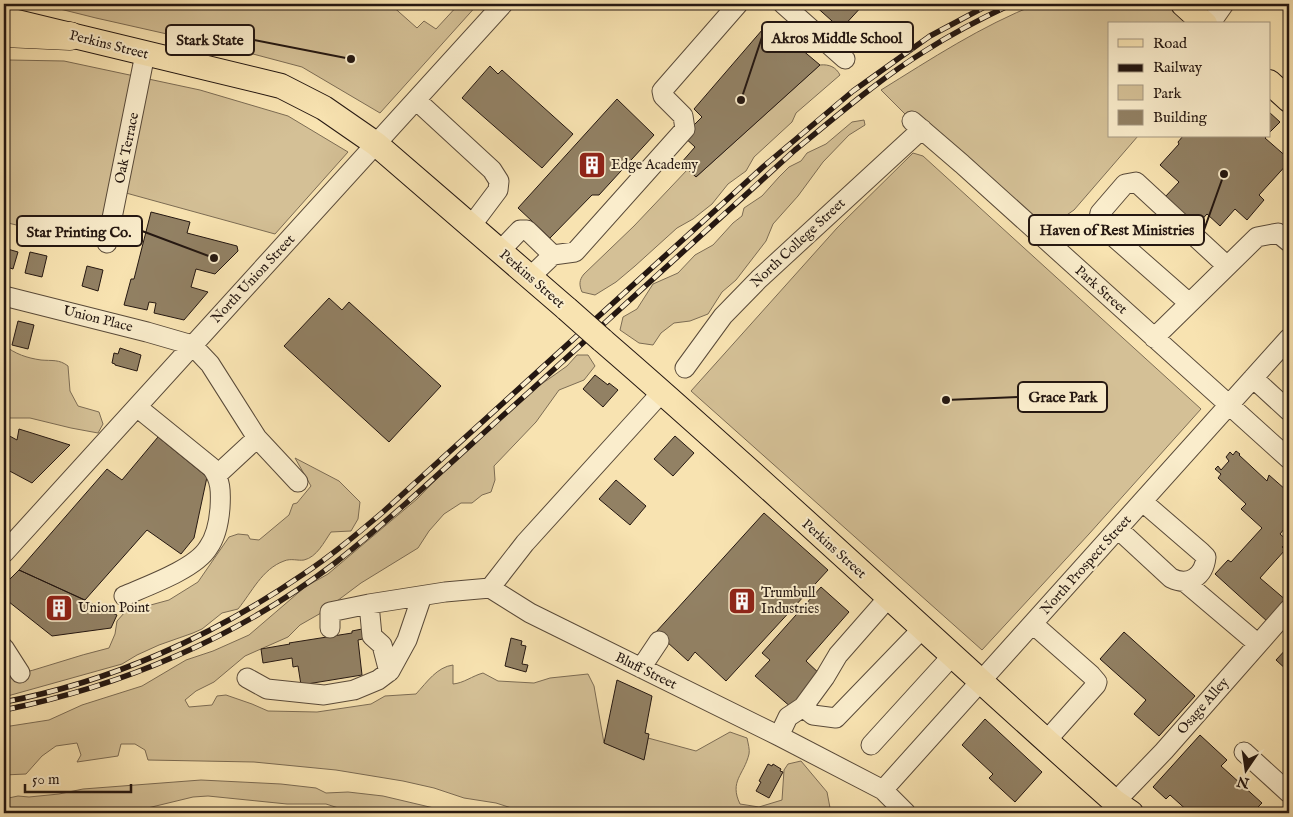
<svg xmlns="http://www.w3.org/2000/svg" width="1293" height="817" viewBox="0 0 1293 817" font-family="'IM FELL English',serif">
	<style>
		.green { fill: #d4c096; stroke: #7c6c54 }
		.building { fill: #928164; stroke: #241711 }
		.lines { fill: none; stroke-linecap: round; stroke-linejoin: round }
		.minor-casing { stroke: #594a39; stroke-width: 21 }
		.major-casing { stroke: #241711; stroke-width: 26 }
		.highway-casing { stroke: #241711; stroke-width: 29 }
		.minor { stroke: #faedcc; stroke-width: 19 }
		.major { stroke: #f8e3b1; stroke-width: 24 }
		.highway { stroke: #f8e3b1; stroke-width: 28 }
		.rail-casing { stroke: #241711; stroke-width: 5.5 }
		.rail { stroke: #faedcc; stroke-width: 4; stroke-dasharray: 11; stroke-linecap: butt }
		.major-bridge-casing { stroke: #241711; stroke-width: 26; stroke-linecap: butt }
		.major-bridge { stroke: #f8e3b1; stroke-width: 24 }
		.labels { text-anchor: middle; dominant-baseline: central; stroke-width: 4; stroke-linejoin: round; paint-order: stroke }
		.street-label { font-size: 14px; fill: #241711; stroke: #faedcc }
		.poi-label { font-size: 14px; fill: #241711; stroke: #faedcc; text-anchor: start }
		.leader { fill: none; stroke: #241711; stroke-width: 2 }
		.callout-dot { fill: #241711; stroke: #faedcc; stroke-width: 2 }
		.callout { fill: #faedcc; stroke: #241711; stroke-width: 2 }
		.callout-label { font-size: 15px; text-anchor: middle; font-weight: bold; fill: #241711 }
	</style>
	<rect width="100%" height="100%" fill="#f8e3b1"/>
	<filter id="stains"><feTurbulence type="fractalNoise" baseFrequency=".004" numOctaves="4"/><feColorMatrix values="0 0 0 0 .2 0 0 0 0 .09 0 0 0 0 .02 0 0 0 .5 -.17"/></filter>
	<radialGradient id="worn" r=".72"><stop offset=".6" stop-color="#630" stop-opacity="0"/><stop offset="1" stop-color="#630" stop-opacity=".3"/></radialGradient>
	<path class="green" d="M40,4H390L417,28L424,21L436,29L459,4H478L380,113L302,67L238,50L96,18Z
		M1037,4H1183L1206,24H1109V136H1138L1074,210L1039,234L912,121L881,90C931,59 981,26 1037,4Z
		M9,60L64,61L200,90L288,116L348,152L275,234L126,193L115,249L4,222V70Z
		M820,65C829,64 836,67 840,75L796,113L792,122L754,157L746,171L728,184L712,204L693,219L677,228L635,266L616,282L595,295L582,292C579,285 579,280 584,274L634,226L688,169L696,177Z
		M864,120L865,125L849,135L823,162L798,196L773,224L766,241L736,280L722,292L708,314L690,321L674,323L661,333L653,345L639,343L620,330L623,317L637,309L653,284L678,273L695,255L713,245L733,223L742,216L744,208L762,196L779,177L789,167L801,161L807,153L826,144L852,122Z
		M913,153L923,156L1201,409L1089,534L982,650L691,391L837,228Z
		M4,345C15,354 27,358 41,360C52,361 59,359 68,366L70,391L78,406L99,412L103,424L98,433L71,428L30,418H4Z
		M577,355H588L595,366L584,380L559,390L536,422L494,466L495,480L491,492L482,495L472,503H461L444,514L429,531L418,548L361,583L321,613L300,625L288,637L245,656L214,682L196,691L185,700L189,707L212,705L217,696L226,695L252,704L268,711L317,712L371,704L385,696L416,694C427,682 437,667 453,665V684C464,683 472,676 483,673L498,681L534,683L550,678L588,674L594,686L604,743L644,759L648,738L696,751L730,732L747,738C748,743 750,750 749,754C744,775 729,781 740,804L759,807L782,800L784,770L788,764L801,761L827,792L831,813H527L496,803L464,798L434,788L403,781L336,770L254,762L148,760L145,750L135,744H121L118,756L77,762L81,755L77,743L56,746L42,756L26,774L4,775V727L49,720L82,705L142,686L186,660L213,651L249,635L305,587L328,574L417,499L469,446L493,427L536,388L567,366Z
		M295,458L339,481L360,502L358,519L351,531L331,532C324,542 317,557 304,560C298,561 291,558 284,561C262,569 252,592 238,609L222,613L202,629L193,633L159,645L137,655L122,664L4,697V665L7,677C42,669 74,656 109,648L115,634L117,621L125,612L169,600L198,582L229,537L238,534L248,535L250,539L259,540L289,515L293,504L297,503L311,486Z
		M201,780L281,784L316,788L326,793L348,792L383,796L455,813H354L326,804H287L208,796L193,797L127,813H4V799L18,796L29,797L59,794L83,789Z"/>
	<path class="building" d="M813,4H864L841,29Z
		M769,22L820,65L696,177L681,163L695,147L683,136L702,117L694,109Z
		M490,66L498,74L502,70L573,134L542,168L462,98Z
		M617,99L654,135L599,195H592L550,238L518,208Z
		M1269,112L1280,122L1269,133Z
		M1183,136H1267L1265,138L1289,159V162L1259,195L1264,200L1247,220L1235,209L1220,226L1207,214L1197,225L1165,197L1179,182L1160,165L1179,144L1178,142Z
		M151,212L190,222L187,233L237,246L238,251L215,274L196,269L191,287L208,292L184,320L154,313L156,303L149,302L147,310L124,305L131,279H134Z
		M4,248L18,252L13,269L4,266Z
		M30,252L47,256L42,277L25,273Z
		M87,266L103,270L98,291L82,286Z
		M329,298L342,310L349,302L441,386L389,442L284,346Z
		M18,321L34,325L28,349L12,345Z
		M120,348L141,355L137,371L115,365V364L112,363L114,353L118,354Z
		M595,375L608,385L609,383L618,390L603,407L583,389Z
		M19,429L70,445L32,483L4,468V433L17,440Z
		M675,436L694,453L673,476L654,459Z
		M158,437L207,477L194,538L181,554L147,530L85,600L19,570L107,469L122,480Z
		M1236,451L1240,454L1239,455L1267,481L1269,475L1286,490L1289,488L1288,494L1289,496V523L1280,534L1288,541L1282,547L1285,550L1260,578L1287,601L1268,622L1215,574L1228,560L1231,562L1262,528L1241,509L1246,504L1218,478L1221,474L1215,469L1218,466L1221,470L1229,461L1226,457L1230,452L1233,455Z
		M616,480L646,506L630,525L599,499Z
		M764,513L828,570L726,681L695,652L688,661L656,632Z
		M19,570L117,615L111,628L52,636L4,598V585Z
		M821,587L849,612L806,661L821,675L792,708L755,676L770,660L762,653Z
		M362,629L363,639L358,640L362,675L301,685L298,666L293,667L292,658L263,663L261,649L290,644L289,643L352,633V631Z
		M1124,632L1195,696L1159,736L1134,714L1146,700L1100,659Z
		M511,638L522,641L521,645L526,646L522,664L528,665L526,672L505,666Z
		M1289,646V672L1276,660Z
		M617,680L652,696L645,733L649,734L644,760L604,743Z
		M985,719L1042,772L1015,802L989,778L993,774L962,745Z
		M1200,735L1227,760L1221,766L1262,803L1252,813H1190L1170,795L1166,799L1153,787Z
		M768,764L772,766L773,764L781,769L780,771L783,772L769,798L756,791L761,782L759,781Z"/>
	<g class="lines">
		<g class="minor-casing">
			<path id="minor" d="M783,4L845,59
				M1210,24L1224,4
				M416,100L492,170L499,181L498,190L471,226
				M912,121L962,164L1289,459
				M107,243L145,54
				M500,251L520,230H527L553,255
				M530,277L553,255L575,252L685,129L683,116L663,96L662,91L738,4
				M4,296L147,332L192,345L210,364L257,438L298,482
				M1189,303L1098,223L1100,213L1125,184L1136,182L1227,266
				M1154,338L1257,237L1278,233L1289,242
				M685,368L723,316L759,279L922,129
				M1253,378L1289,411
				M217,475L257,438
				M1118,529L1171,578C1189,587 1204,576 1206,557L1201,552L1143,502
				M4,553L503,4
				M1186,583L1258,644
				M490,588L525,543L662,392
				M124,596C147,586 195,569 208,548C216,537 219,521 220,508C221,492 221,479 211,467L137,407
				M888,598L838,655L825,677L803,707L813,715L836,718L922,629
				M369,604L445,592L490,588L530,613L779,736L883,790L906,813
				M1033,624L1091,675L1097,682L1096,685L1046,741
				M330,628V612L369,604L372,636L382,645L389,672
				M4,648L20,673
				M641,668L659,641
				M247,678L267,689L324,695L354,690L378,680L390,671L407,640L422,596
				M779,736L788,717L803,707
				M871,745L952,656
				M1244,752L1289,793
				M883,790L1289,338
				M1115,802L1164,751L1289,609"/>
		</g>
		<g class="major-casing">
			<path id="major" d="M1183,4L1205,24
				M4,19L281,86L324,108L376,144L567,309
				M1269,82L1289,100
				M602,340C776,490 942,649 1115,802L1131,813"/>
		</g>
		<g class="highway-casing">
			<path id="highway" d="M4,33L70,36"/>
		</g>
		<use href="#minor" class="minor"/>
		<use href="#major" class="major"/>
		<use href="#highway" class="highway"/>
		<g class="rail-casing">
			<path id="rail" d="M4,702C111,682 213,636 302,575C331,556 357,534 383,512L764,166L853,91L930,36L990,4
				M4,710C123,686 238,637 335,563C402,510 464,450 528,393C617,312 705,231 795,150C837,116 878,80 925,51C953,33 982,18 1012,4"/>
		</g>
		<use href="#rail" class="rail"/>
		<g class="major-bridge-casing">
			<path id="major-bridge" d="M567,309L602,340"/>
		</g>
		<use href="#major-bridge" class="major-bridge"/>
	</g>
	<defs>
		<g id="building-square" transform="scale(1.4375)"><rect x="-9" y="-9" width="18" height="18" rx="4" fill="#8f2418" stroke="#faedcc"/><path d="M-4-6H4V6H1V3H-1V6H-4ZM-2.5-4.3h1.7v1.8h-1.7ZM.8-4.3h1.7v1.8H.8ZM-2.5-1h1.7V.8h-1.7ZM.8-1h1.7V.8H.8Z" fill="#fff"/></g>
	</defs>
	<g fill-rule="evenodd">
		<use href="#building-square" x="592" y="165"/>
		<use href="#building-square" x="742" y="601"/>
		<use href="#building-square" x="59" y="608"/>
	</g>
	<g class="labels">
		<g class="street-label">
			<text transform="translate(109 45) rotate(14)">Perkins Street</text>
			<text transform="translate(127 148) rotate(-78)">Oak Terrace</text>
			<text transform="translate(798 243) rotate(-43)">North College Street</text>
			<text transform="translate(253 279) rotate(-47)">North Union Street</text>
			<text transform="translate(532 279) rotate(41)">Perkins Street</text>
			<text transform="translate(1101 290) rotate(42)">Park Street</text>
			<text transform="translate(98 319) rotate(14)">Union Place</text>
			<text transform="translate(834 549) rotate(42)">Perkins Street</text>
			<text transform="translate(1086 565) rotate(-48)">North Prospect Street</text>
			<text transform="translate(646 671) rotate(26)">Bluff Street</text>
			<text transform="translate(1203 706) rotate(-49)">Osage Alley</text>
		</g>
		<g class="poi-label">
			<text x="611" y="165">Edge Academy</text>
			<text x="761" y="593">Trumbull<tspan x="761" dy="16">Industries</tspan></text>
			<text x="78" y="608">Union Point</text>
		</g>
	</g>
	<path class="leader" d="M741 100L762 37M351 59L254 40M1224 174L1204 230M214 258L142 231M946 400L1018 397"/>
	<g class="callout-dot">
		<circle cx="741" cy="100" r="5"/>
		<circle cx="351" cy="59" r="5"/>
		<circle cx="1224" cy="174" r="5"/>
		<circle cx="214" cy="258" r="5"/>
		<circle cx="946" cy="400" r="5"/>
	</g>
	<g class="callout">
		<rect x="762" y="22" width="151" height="30" rx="5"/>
		<rect x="166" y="25" width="88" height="30" rx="5"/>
		<rect x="1029" y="215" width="175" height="30" rx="5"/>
		<rect x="17" y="216" width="125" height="30" rx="5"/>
		<rect x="1018" y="382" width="89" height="30" rx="5"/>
	</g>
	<g class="callout-label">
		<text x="837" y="43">Akros Middle School</text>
		<text x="210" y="45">Stark State</text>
		<text x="1117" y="235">Haven of Rest Ministries</text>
		<text x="79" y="237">Star Printing Co.</text>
		<text x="1063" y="402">Grace Park</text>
	</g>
	<rect width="1293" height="817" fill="none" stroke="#f8e3b1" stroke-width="20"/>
	<rect x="5" y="5" width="1283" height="807" fill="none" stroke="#241711" stroke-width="2.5"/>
	<rect x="10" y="10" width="1273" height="797" fill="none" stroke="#241711"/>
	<rect x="1108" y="22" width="162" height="115" fill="#faedcc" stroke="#a49781"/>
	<rect x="1118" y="39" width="25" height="8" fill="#f8e3b1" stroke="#a49781"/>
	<text x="1153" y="48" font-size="15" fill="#241711">Road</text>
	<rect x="1118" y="64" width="25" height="8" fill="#241711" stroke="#a49781"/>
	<text x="1153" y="72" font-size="15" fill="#241711">Railway</text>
	<rect x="1118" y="85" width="25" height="15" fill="#d4c096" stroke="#a49781"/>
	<text x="1153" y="98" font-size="15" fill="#241711">Park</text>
	<rect x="1118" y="110" width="25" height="15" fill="#928164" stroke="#a49781"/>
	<text x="1153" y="122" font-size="15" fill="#241711">Building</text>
	<g transform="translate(1246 770) rotate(193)" stroke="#faedcc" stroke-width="4" paint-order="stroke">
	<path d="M0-4L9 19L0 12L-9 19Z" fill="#241711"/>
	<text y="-8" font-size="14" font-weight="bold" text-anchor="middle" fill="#241711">N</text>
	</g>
	<path d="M25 784v8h106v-8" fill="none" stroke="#241711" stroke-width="2.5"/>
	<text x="32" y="784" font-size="15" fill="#241711" stroke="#faedcc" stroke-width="4" paint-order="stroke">50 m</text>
	<rect width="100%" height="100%" filter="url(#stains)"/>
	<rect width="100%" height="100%" fill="url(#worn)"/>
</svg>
